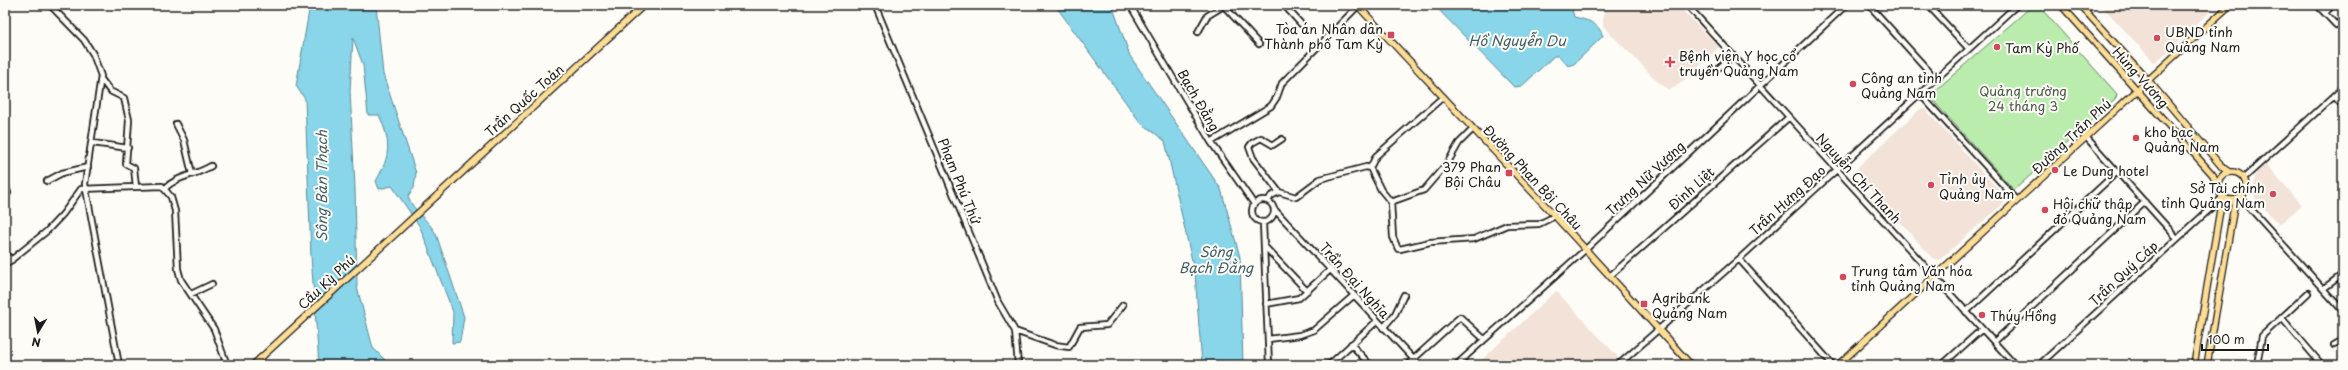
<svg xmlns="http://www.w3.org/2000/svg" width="2348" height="370" viewBox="0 0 2348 370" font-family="'Playpen Sans',sans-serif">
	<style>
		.built { fill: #f2e2d8 }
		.green { fill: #b9ecad; stroke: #6a8464 }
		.water { fill: #89d5e9; stroke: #5d8b97 }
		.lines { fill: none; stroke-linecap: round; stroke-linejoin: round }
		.minor-casing { stroke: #1c1c1c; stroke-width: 8 }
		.major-casing { stroke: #1c1c1c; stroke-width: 8 }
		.minor { stroke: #fdfcf7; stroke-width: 4.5 }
		.major { stroke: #fedd96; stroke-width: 5.5 }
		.poi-dot { fill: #d1495b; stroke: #fdfcf7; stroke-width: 1.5 }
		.labels { text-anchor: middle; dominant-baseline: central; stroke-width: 4; stroke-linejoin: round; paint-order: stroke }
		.poi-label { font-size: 13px; fill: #1c1c1c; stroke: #fdfcf7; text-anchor: start }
		.street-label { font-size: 13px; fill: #1c1c1c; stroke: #fdfcf7 }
		.park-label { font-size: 13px; fill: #4b5a48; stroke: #fdfcf7 }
		.water-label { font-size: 14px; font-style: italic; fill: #425d64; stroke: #fdfcf7 }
	</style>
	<rect width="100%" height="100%" fill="#fdfcf7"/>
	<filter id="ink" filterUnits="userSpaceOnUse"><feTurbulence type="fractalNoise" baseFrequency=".025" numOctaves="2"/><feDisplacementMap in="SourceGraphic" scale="8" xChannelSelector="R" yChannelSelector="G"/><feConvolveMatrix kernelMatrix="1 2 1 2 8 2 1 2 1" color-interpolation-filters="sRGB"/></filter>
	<g filter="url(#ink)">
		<path class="built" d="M1604,5H1677L1719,47L1688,77L1670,90L1661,85L1603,26Z
			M2101,5H2217L2155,63Z
			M1920,109H1925L2005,197L2003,204L1939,260L1932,258L1856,172L1859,166Z
			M2266,164L2302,205L2279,225L2255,198L2253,189L2256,173Z
			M1556,291L1618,357L1609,365H1476Z"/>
		<path class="green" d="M2033,5H2038L2117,94L2115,100L2014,190L1929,96Z"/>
		<path class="water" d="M310,5H376L383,74L416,173L414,188L408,196C414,213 428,219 436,234L464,317L460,342L452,343L453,312L420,227L392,186L379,189L376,181C391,155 391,142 379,115H368L363,65L353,38L350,91L355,188L357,287L373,348L390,365H319L311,256L305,99L296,86Z
			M1055,5H1112L1130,56L1221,189L1240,257L1243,365H1202L1195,274L1165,141L1140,122Z
			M1434,5L1571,6L1574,17C1587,20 1598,22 1603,36L1574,64L1568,66L1559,56H1554L1522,86L1514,87Z"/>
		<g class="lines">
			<g class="minor-casing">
				<path id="minor" d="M50,5L84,40L93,54L101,76L85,184L119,365
					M875,5L998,302L1015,331L1018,365
					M1130,5L1211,142L1254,204
					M1223,5L1259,44
					M1284,5L1301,24
					M1687,5L2015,365
					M1869,5L1936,79
					M1928,5L1969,49
					M2321,5L2319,7L2336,25L2343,19
					M2325,13L2333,5
					M1198,32L1207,16L1225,5
					M1720,67L1733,56
					M101,79L110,91L124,98L129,120L126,164L134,168L136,187
					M1920,94L2017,200
					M2334,96L2343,106
					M176,124L184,140L192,174
					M2086,137L2177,238
					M1211,142L1271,106L1277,97L1282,83L1358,6
					M93,143L128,148
					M1370,168L1376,156L1443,97
					M2244,178L2343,88
					M47,181L62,173L88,167
					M5,185L8,193L5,197
					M164,189C178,175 195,176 211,166
					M1279,192L1253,158L1249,147L1252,143L1261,138L1273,145L1282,139
					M2241,198L2343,311
					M1252 211a11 11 0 1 1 22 0a11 11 0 1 1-22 0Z
					M1268,201L1271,196L1279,192L1296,197L1320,179L1366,167L1370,168L1381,190L1391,202L1393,237L1398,249H1400L1430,242L1474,239L1507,225L1539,224L1555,216
					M1391,202L1424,190L1448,162L1459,143L1473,129
					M1275,210L1419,365
					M1263,223L1269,365
					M1265,247L1307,291
					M5,254L12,260
					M1739,259L1833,365
					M5,265L47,231L63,214L81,189L162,186L171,197L175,211L178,269L181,280L214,329L227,365
					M1610,276L1788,118
					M2323,289L2343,274
					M191,294L212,284
					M1266,304L1299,298L1330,270
					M1966,312L2117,172
					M2281,317L2322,365
					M1383,328L1395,314L1404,295
					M1015,331L1055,345L1069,347L1080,327L1107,325L1123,305
					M1268,339L1300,335L1314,330L1353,296
					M1994,342L2145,202
					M1351,344L1370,365
					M2334,345L2343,340
					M1323,365L1330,364L1377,321
					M1407,365L1460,317L1484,339
					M1456,365L1586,249L1846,5
					M1618,365L1739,259L2017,5
					M1942,365L1982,329
					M2039,365L2222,198
					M2257,365L2262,336L2308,293"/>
			</g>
			<g class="major-casing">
				<path id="major" d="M1357,5L1555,216L1691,365
					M2061,5L2213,175L2217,185
					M2080,5L2148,80L2222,167L2229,172
					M2218 186a14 14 0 1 1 28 0a14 14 0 1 1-28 0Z
					M253,365L644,5
					M1838,365L2230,5
					M2194,365L2222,198
					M2207,365L2235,201"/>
			</g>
			<use href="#minor" class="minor"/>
			<use href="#major" class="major"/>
		</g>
	</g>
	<g class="poi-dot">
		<rect x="1387" y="31" width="8" height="8" rx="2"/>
		<circle cx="2157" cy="38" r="4"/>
		<circle cx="1997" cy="47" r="4"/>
		<path d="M1668 56h4v4h4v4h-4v4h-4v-4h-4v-4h4z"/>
		<circle cx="1853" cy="84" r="4"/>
		<circle cx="2136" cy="138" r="4"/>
		<circle cx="2055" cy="170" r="4"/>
		<rect x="1505" y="169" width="8" height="8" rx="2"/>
		<circle cx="1931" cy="185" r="4"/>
		<circle cx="2273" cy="194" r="4"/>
		<circle cx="2045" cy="210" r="4"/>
		<circle cx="1843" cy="277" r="4"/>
		<rect x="1640" y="300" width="8" height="8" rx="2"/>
		<circle cx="1982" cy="315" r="4"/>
	</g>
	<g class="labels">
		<g class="poi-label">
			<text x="1383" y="28" text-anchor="end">Tòa án Nhân dân<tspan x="1383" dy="15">Thành phố Tam Kỳ</tspan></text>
			<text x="2165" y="31">UBND tỉnh<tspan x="2165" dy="15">Quảng Nam</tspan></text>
			<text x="2005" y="47">Tam Kỳ Phố</text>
			<text x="1679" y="55">Bệnh viện Y học cổ<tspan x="1679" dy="15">truyền Quảng Nam</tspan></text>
			<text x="1861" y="77">Công an tỉnh<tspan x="1861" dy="15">Quảng Nam</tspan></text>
			<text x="2144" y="131">kho bạc<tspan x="2144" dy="15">Quảng Nam</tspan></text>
			<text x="1501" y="166" text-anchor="end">379 Phan<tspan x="1501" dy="15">Bội Châu</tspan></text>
			<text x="2063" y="170">Le Dung hotel</text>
			<text x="1939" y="178">Tỉnh ủy<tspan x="1939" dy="15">Quảng Nam</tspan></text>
			<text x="2265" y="187" text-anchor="end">Sở Tài chính<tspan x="2265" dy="15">tỉnh Quảng Nam</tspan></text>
			<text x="2053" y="203">Hội chữ thập<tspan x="2053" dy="15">đỏ Quảng Nam</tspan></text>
			<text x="1851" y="270">Trung tâm Văn hóa<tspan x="1851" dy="15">tỉnh Quảng Nam</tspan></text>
			<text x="1652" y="297">Agribank<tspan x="1652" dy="15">Quảng Nam</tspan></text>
			<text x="1990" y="315">Thúy Hồng</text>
		</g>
		<g class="street-label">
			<text transform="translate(2141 77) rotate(48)">Hùng Vương</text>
			<text transform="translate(524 100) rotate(-42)">Trần Quốc Toản</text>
			<text transform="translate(1199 100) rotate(60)">Bạch Đằng</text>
			<text transform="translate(2071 136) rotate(-43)">Đường Trần Phú</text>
			<text transform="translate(1533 177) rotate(47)">Đường Phan Bội Châu</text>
			<text transform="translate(1645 178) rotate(-43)">Trưng Nữ Vương</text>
			<text transform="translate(1859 178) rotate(47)">Nguyễn Chí Thanh</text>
			<text transform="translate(960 181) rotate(68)">Phạm Phú Thứ</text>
			<text transform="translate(1691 188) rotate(-42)">Đinh Liệt</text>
			<text transform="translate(1787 200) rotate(-42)">Trần Hưng Đạo</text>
			<text transform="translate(2123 273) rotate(-43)">Trần Quý Cáp</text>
			<text transform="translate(1355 280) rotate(48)">Trần Đại Nghĩa</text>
			<text transform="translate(326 282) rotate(-43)">Cầu Kỳ Phú</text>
		</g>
		<g class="park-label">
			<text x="2023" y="90">Quảng trường<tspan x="2023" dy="15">24 tháng 3</tspan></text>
		</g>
		<g class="water-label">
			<text x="1517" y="40">Hồ Nguyễn Du</text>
			<text transform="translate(321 186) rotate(-90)">Sông Bàn Thạch</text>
			<text x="1216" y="251">Sông<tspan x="1216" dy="16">Bạch Đằng</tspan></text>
		</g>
	</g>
	<rect width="2348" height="370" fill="none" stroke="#fdfcf7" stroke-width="20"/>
	<rect x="10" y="10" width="2328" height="350" fill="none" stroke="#1c1c1c" stroke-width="1.5" filter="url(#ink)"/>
	<g transform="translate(38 332) rotate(190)" stroke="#fdfcf7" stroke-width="3" paint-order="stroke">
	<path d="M0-3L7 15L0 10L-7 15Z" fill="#1c1c1c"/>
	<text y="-6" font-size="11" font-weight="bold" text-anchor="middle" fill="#1c1c1c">N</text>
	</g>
	<path d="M2202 344v6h66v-6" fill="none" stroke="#1c1c1c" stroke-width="2"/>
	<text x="2208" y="344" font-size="12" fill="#1c1c1c" stroke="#fdfcf7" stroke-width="3" paint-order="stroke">100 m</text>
</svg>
